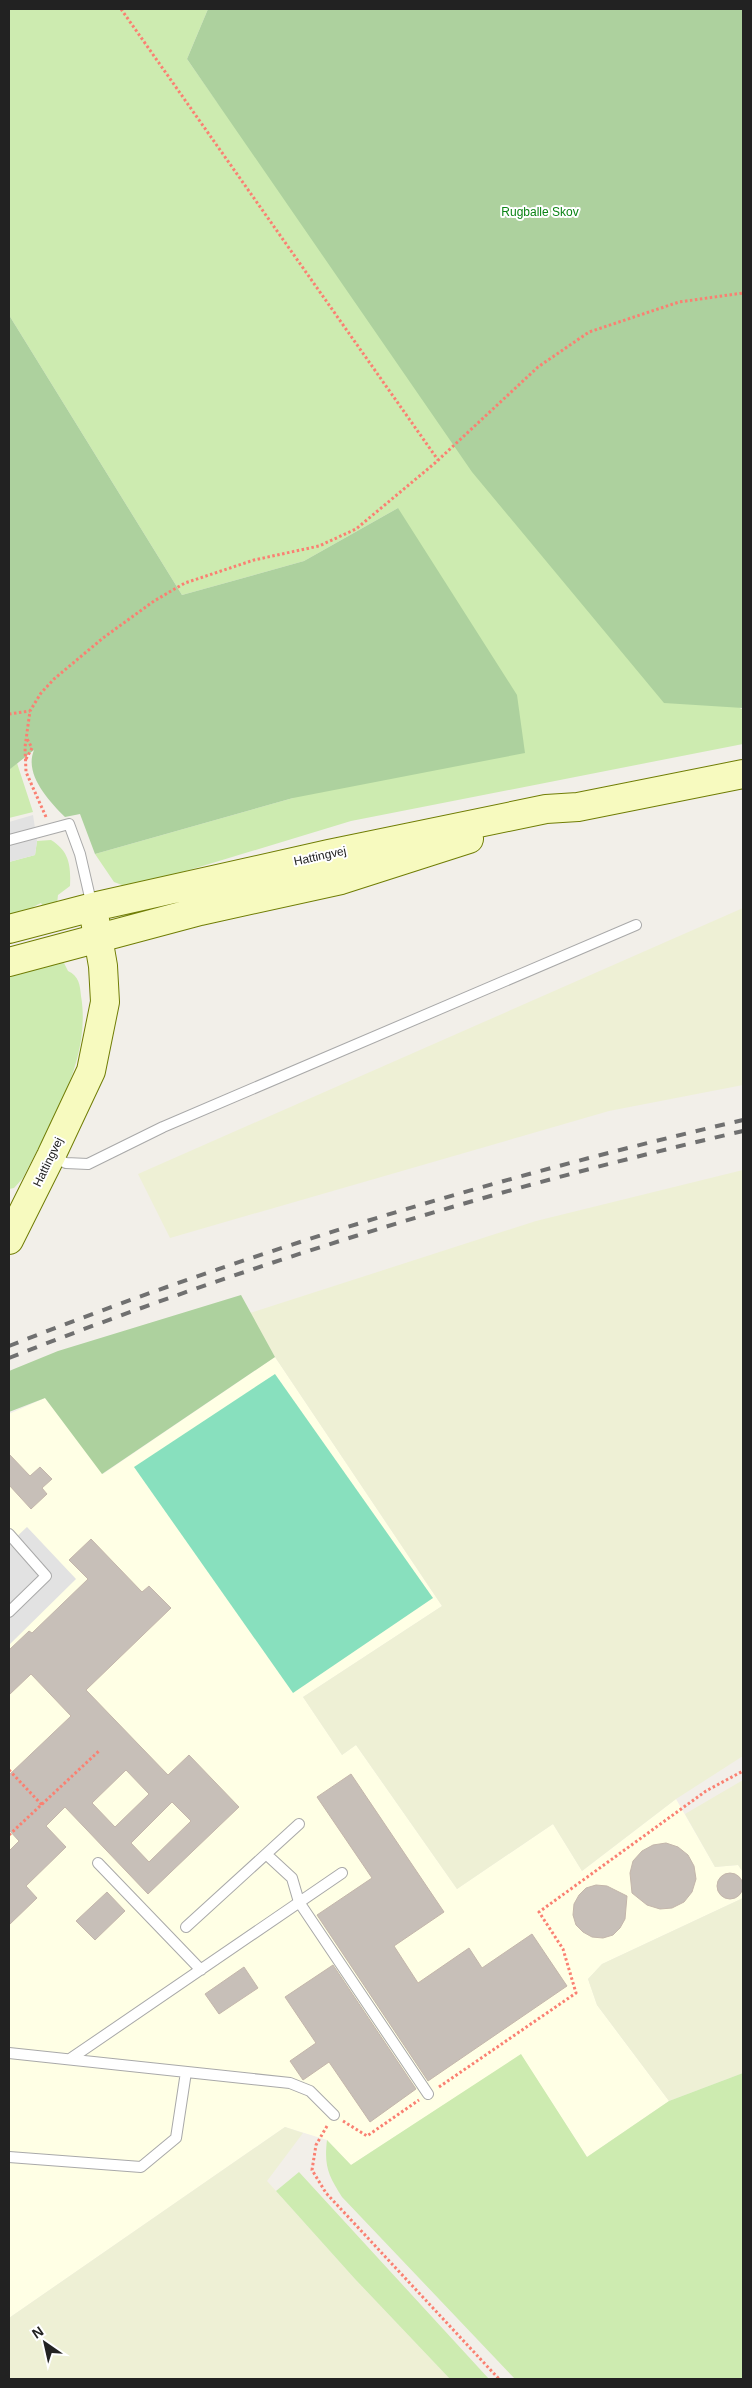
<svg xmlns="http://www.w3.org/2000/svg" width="752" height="2388" viewBox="0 0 752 2388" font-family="Helvetica,sans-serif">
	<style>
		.education { fill: #ffffe5 }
		.farmland { fill: #eef0d5 }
		.grass { fill: #cdebb0 }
		.forest { fill: #add19e }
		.pitch { fill: #88e0be }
		.parking { fill: #e2e2e2 }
		.building { fill: #c7bfb8; stroke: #c4b6ab; fill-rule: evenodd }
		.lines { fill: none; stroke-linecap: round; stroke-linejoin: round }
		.lane-casing { stroke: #a9a9a9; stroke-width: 12 }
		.secondary-casing { stroke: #707d05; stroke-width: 30 }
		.path { stroke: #fa8072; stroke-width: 3; stroke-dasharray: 2.5 2.5; stroke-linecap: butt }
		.lane { stroke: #fff; stroke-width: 10 }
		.secondary { stroke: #f7fabf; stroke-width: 28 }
		.rail { stroke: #707070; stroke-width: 4; stroke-dasharray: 10 10; stroke-linecap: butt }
		.labels { text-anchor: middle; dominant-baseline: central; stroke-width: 4; stroke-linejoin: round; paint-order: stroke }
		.park-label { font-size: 12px; fill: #0c8416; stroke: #fff }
		.street-label { font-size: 12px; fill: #222; stroke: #fff }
	</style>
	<rect width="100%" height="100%" fill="#f2efe9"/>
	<path class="education" d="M275,1357L442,1606L303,1697L342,1755L356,1745L457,1889L553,1824L582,1871L676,1799L715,1867L738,1865L743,1872V1898L602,1964L588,1979L597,2005L669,2101L587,2157L521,2055L351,2165L327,2140L285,2127L9,2318V1414L45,1398L103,1474Z"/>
	<path class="farmland" d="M743,908V1085L609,1111L170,1238L138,1174Z
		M743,1170V1756L676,1799L582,1871L553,1824L457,1889L356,1745L342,1755L303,1697L442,1606L275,1357L250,1313L536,1221Z
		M743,1780V1872L738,1865L715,1867L685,1814Z
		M743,1898V2073L669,2101L597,2005L588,1979L602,1964Z
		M285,2127L303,2133L267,2181L355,2279L450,2379H9V2318Z"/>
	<path class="grass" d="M9,9H208L187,59L217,102L741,709L743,708V744L351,821L130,888L114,882L95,854L293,798L398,508L304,561L182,595L9,315Z
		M17,763L33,812L9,818V770Z
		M51,840C69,851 71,865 70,886L58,895L57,904L44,908L41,903L33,907L35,913L9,921V862L35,855L37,841Z
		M56,962L64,963L68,971C79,976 80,985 81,996C92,1060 50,1124 23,1178L14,1188L9,1189V974Z
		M521,2054L587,2157L669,2101L743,2073V2379H515L342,2197C328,2175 324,2166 327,2140L351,2165Z
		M299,2172L489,2379H450L355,2279L276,2191Z"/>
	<path class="forest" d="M208,9H743V708L664,703L472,472L187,59Z
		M9,315L182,595L304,561L398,508L517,695L525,753L293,798L95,854L80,814L65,817C48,800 24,774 34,750L9,770Z
		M241,1295L275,1357L102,1474L45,1398L9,1412V1371L58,1351Z"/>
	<path class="pitch" d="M275,1374L433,1598L293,1693L134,1467Z"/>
	<path class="parking" d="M33,815L37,841L35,855L9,862V822Z
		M27,1527L76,1579L9,1645V1544Z"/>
	<path class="building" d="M9,1454L30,1476L40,1467L52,1479L42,1488L47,1494L31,1509L9,1485Z
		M91,1539L142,1592L149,1586L171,1608L86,1690L168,1775L189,1755L239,1807L148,1894L65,1807L46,1826L66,1847L26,1886L37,1898L9,1925V1851L19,1841L9,1830V1775L71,1716L31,1674L9,1695V1650L29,1631L32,1633L88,1579L69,1560ZM126,1770L149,1794L115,1827L92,1803ZM172,1802L191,1821L149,1862L131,1843Z
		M351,1774L444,1912L394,1946L418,1983L469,1948L482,1968L532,1934L567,1986L428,2081L317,1915L372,1878L317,1797Z
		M666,1843L678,1847L688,1855L694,1866L696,1879L692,1892L684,1902L672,1908L660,1909L647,1905L632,1893L630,1873L633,1861L642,1851L653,1845Z
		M717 1886a13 13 0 1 1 26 0a13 13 0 1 1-26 0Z
		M596,1885L607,1886L627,1896L625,1919L620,1928L613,1935L603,1938L592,1937L583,1932L576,1925L573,1915L574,1904L579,1895L586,1888Z
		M107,1892L125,1911L95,1940L76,1921Z
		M333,1965L416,2089L370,2122L329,2062L303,2080L290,2061L316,2043L285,1997Z
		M244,1967L258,1988L219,2014L205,1994Z"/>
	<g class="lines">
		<g class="lane-casing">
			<path id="lane" d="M9,840L69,824L80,854L92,906
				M53,1157L66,1163L88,1164L163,1127L636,925
				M9,1534L46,1576L9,1612
				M266,1854L292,1878L299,1902L428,2094
				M98,1863L201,1970
				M186,1927L299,1824
				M9,2053L290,2083L310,2091L334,2115
				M70,2059L342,1873
				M9,2157L141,2167L176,2138L186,2072"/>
		</g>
		<g class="secondary-casing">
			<path id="secondary" d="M9,929L93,907L329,854L546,809L578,807L743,774
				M9,962L200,911L341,880L469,839
				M9,1240L51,1156L91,1071L105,1002L103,966L95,920"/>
		</g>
		<path class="path" d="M121,9L438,460
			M9,714L30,711
			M26,759L32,748L26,737
			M46,817L26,772L25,747L30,711L41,693L54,679L103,638L154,601L185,583L254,560L319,546L356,529L435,463L538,367L589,332L679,302L743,293
			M9,1770L42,1805
			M9,1835L100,1750
			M439,2087L576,1993L563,1949L539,1912L706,1791L743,1771
			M343,2121L367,2136L419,2100
			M327,2126L316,2145L312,2170L326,2193L499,2379"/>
		<use href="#lane" class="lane"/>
		<use href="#secondary" class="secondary"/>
		<path class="rail" d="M9,1346C247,1252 494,1178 743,1120
			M9,1358C247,1264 494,1189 743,1131"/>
	</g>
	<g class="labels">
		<g class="park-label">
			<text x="540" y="212">Rugballe Skov</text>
		</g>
		<g class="street-label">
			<text transform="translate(320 856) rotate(-12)">Hattingvej</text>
			<text transform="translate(48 1162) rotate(-64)">Hattingvej</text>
		</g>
	</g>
	<rect width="752" height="2388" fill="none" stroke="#222222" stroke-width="20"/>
	<g transform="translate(45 2343) rotate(326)" stroke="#ffffff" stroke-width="4" paint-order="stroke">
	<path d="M0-4L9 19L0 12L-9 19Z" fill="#222222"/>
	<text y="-8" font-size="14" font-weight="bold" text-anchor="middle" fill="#222222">N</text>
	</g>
</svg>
